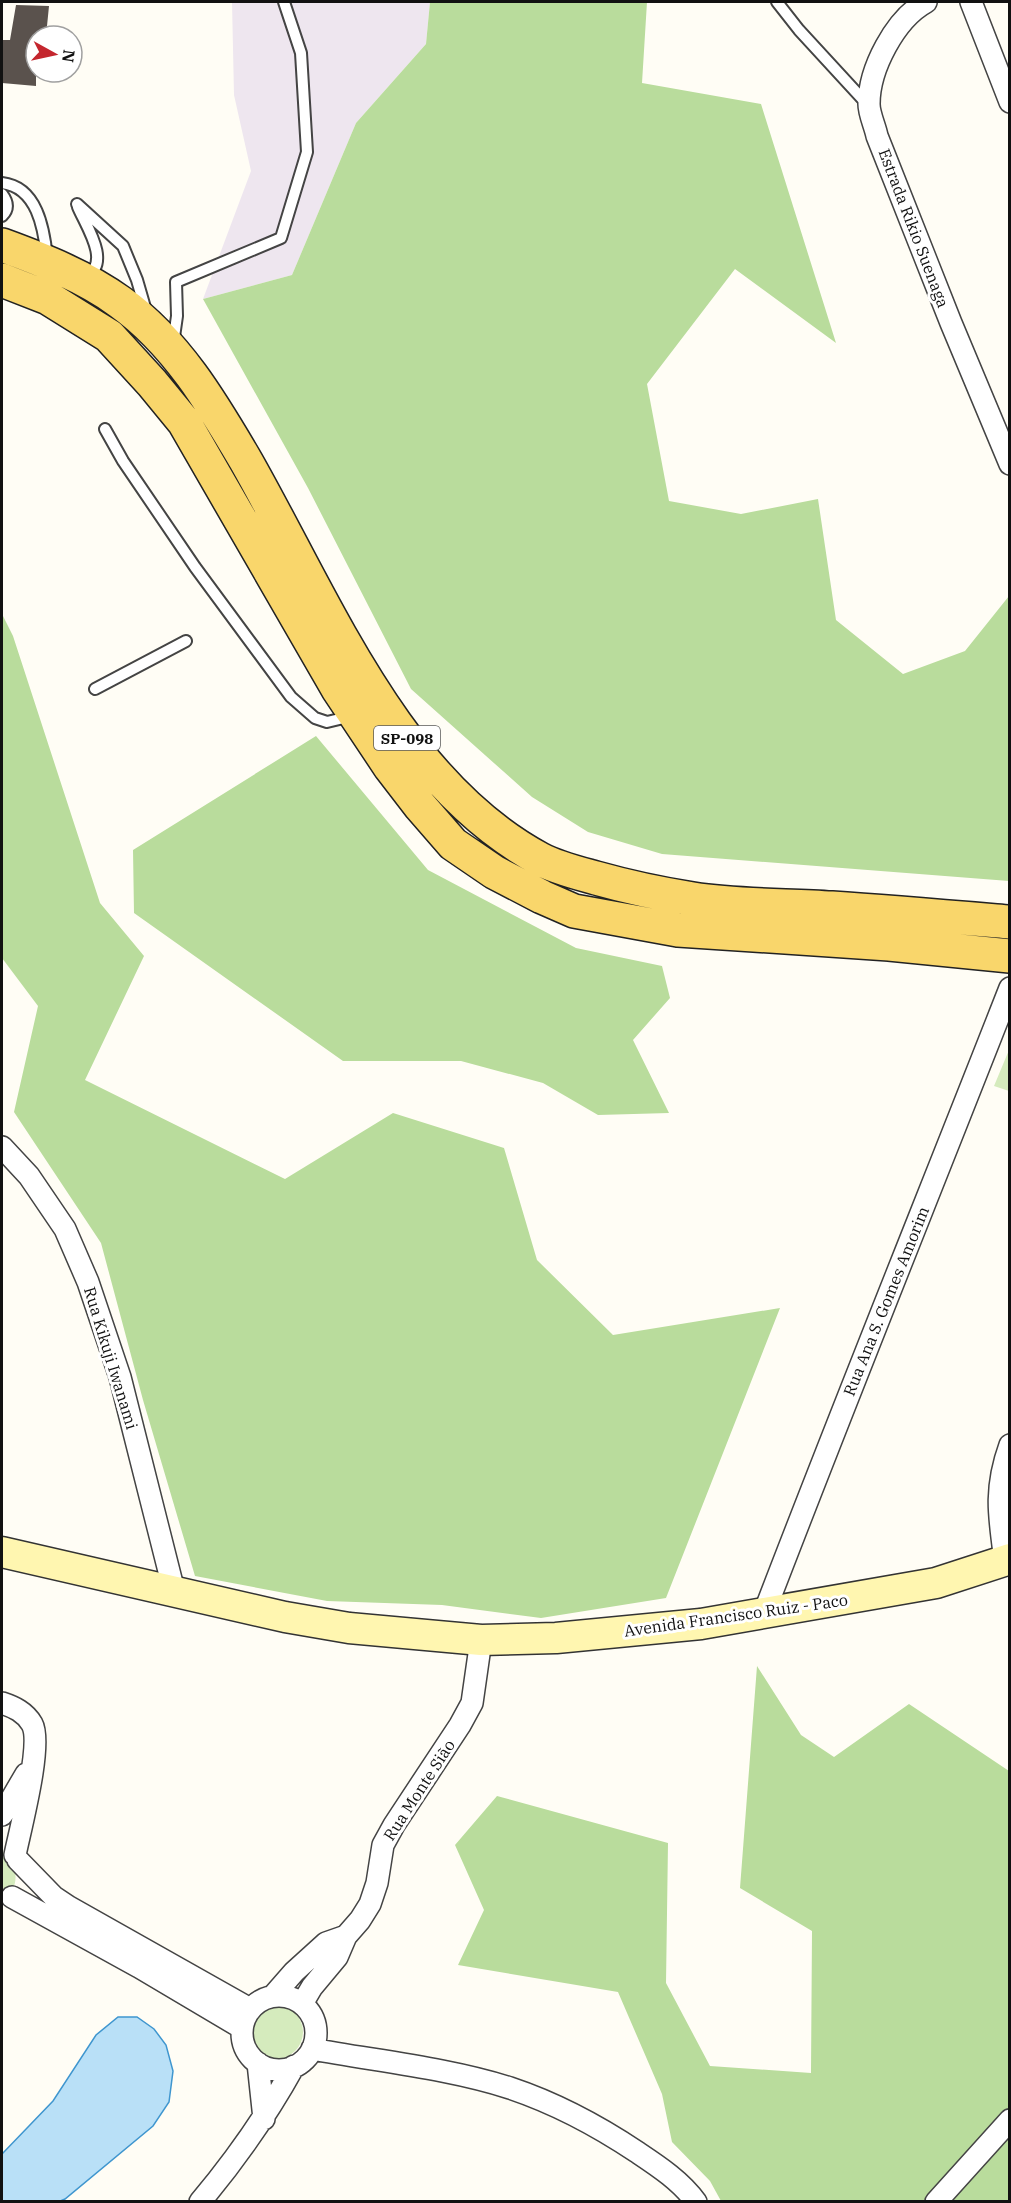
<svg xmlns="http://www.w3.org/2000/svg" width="1011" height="2203" viewBox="0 0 1011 2203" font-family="'IBM Plex Serif',serif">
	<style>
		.industrial { fill: #eee6ef }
		.green { fill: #d5ebbd }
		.forest { fill: #b9dc9c }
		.water { fill: #b9e0f7; stroke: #3f96cf; stroke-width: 1.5 }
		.building { fill: #5a524d }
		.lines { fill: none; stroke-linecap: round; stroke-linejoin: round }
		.lane-casing { stroke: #444; stroke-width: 14 }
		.street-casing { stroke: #444; stroke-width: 24 }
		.secondary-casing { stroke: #333; stroke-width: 33 }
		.primary-casing { stroke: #222; stroke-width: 36 }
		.lane { stroke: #fff; stroke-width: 10 }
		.street { stroke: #fff; stroke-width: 21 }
		.secondary { stroke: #fff6b0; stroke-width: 30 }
		.primary { stroke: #f9d66b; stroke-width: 33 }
		.labels { text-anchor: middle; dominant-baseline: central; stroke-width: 6; stroke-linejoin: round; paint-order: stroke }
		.shield { fill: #fff; stroke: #585858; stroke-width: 1.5 }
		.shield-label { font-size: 15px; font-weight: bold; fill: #111 }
		.street-label { font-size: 16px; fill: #111; stroke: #fff }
	</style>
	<rect width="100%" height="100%" fill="#fffdf5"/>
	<path class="industrial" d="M232,2H430L426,44L356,123L292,275L203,299L251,171L234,95Z"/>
	<path class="green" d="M1009,1050V1091L994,1086Z
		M2,1851C18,1862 22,1890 2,1899Z
		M249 2032a27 27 0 1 1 54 0a27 27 0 1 1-54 0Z"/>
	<path class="forest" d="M430,2H647L642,83L761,104L836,343L735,269L647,384L669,501L741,514L818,499L836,620L903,674L965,651L1009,596V881L662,854L588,832L532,797L411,689L308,488L203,299L292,275L356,123L426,44Z
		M2,614L13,636L100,903L144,956L85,1080L285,1179L393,1113L504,1148L537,1260L613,1335L780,1308L666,1598L541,1618L442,1605L327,1601L195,1576L143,1400L101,1243L14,1112L38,1006L2,958Z
		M316,736L428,870L576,948L662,966L670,998L633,1040L669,1113L598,1115L543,1083L461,1061H343L134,913L133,850Z
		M757,1666L801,1735L834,1757L909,1704L1009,1771V2201H721L710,2181L672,2142L662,2094L618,1992L458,1965L484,1910L455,1845L497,1796L668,1843L666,1983L710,2066L811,2073L812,1931L740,1888Z"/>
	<path class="water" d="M118,2017H137L154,2029L166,2045L173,2071L169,2102L153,2126L65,2199L58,2202L2,2201V2154L53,2101L96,2035Z"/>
	<path class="building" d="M16,5L49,6L46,36H36V86L2,83V40H10Z"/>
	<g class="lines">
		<g class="lane-casing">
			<path id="lane" d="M777,2L799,30L868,105
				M2,183C37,187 44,228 47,258
				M2,194C8,202 9,209 2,216
				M77,204L123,246L137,280L146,311
				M78,207C86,226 111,262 87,276
				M173,344L177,316L176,282L281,238L307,152L301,53L284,2
				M105,429L123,461L195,567L291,697L315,718L327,722L352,716
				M95,689L186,641"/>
		</g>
		<g class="street-casing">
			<path id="street" d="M926,2C895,19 869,69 869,104C869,114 875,126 877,136L951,323L1010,464
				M971,2L1010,102
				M2,1147L29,1176L65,1229L88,1282L120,1377L174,1591
				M1005,1560C999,1516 994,1489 1010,1445
				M764,1613C844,1404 928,1197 1010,988
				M2,1703C14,1707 25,1712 32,1724C43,1744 20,1830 15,1855
				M2,1815L26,1774
				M18,1860L54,1897L69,1907L250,2009
				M12,1897L139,1967L242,2028
				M273,1996L294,1972L326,1943L346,1936
				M242 2033a37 37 0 1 1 74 0a37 37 0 1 1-74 0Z
				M302,2004L312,1987L337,1957L346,1936L360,1920L370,1904L377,1883L383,1845L394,1825L460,1725L472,1703L481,1640
				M312,2049C376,2061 448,2068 510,2088C555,2103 598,2126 637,2152C658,2166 681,2181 696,2202
				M258,2063L264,2119
				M200,2202C236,2159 267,2115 294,2066
				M936,2202L1010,2120"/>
		</g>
		<g class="secondary-casing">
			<path id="secondary" d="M2,1552L285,1617L349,1628L481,1640L556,1638L701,1624L936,1583L1010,1559"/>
		</g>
		<g class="primary-casing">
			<path id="primary" d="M2,245C43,260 84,276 120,302C176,342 212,403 246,461C324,598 395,781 540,859C557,868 578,873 596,878C628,887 661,894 693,899C738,906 786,905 832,908C891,912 950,917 1010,922
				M2,280L48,298L109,336L152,383L184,422L338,689L390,767L420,806L453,844L494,872L542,897L574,911L678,930L889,944L1010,956"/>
		</g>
		<use href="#lane" class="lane"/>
		<use href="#street" class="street"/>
		<use href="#secondary" class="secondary"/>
		<use href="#primary" class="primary"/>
	</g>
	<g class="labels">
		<rect class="shield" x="374" y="726" width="66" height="24" rx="4.5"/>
		<g class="shield-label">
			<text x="407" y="738">SP-098</text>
		</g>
		<g class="street-label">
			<text transform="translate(914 228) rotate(69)">Estrada Rikio Suenaga</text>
			<text transform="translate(886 1301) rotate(-68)">Rua Ana S. Gomes Amorim</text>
			<text transform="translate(111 1358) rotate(73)">Rua Kikuji Iwanami</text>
			<text transform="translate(736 1615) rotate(-8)">Avenida Francisco Ruiz - Paco</text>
			<text transform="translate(419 1790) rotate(-57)">Rua Monte Sião</text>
		</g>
	</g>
	<rect width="1011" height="2203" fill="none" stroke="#111111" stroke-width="6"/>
	<g transform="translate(54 54) rotate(98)"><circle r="28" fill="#ffffff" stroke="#a0a0a0" stroke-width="1.5"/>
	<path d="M0-4.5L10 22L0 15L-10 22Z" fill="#c4262e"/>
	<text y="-9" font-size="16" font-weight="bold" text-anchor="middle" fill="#111111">N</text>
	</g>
</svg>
